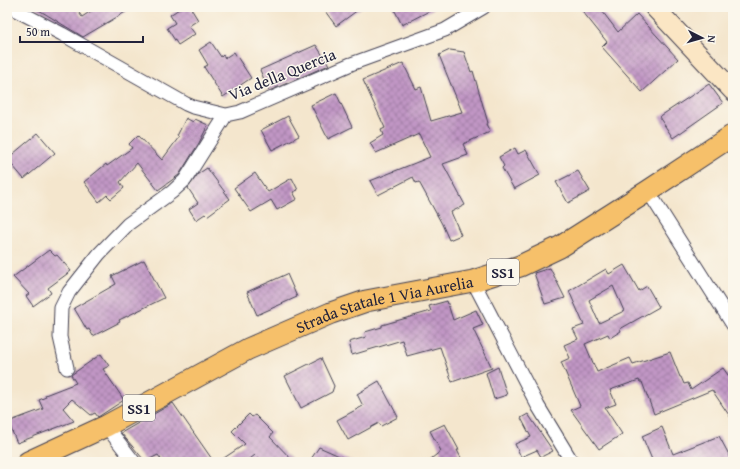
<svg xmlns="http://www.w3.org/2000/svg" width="740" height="469" viewBox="0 0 740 469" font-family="'Gentium Book Plus',serif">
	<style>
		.building { fill: url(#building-cross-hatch); fill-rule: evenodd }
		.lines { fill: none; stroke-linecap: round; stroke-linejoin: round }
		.street-casing { stroke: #423f51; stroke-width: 15 }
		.secondary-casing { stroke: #423f51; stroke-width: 21 }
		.primary-casing { stroke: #423f51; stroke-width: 23 }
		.street { stroke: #fff; stroke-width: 13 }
		.secondary { stroke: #fbe6c4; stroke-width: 19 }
		.primary { stroke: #f6c06b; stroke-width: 21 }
		.labels { text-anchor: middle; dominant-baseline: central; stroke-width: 3; stroke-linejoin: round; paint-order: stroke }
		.shield { fill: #fbf7ec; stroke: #636270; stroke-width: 1 }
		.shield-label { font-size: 15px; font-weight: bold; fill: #22223b }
		.street-label { font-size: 16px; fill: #22223b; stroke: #fbf7ec }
	</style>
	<defs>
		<pattern id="building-cross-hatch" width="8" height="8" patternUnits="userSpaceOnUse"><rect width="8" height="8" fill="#c196c5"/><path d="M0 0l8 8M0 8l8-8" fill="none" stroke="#9c7aa1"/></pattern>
	</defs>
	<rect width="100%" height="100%" fill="#fbf7ec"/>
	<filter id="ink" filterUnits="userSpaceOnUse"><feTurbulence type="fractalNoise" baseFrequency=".025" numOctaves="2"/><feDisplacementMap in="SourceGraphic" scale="8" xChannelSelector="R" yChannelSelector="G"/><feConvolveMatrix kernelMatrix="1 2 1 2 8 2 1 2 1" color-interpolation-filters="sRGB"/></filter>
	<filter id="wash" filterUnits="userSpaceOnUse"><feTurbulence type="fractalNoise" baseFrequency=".012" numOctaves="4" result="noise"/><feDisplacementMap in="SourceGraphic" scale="16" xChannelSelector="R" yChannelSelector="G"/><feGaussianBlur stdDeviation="0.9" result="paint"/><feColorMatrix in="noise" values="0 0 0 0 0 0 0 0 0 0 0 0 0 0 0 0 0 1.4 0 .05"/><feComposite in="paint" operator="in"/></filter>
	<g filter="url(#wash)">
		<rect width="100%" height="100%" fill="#f4e6cd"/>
		<g id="blocks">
			<path class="building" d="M34,7H75L82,17L97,7H134L83,37Z
				M182,7H190L198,20L189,26L195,34L178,45L167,28L175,23L170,15Z
				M322,7H362L336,26Z
				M393,7H437L402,25Z
				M579,7H599L618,32L637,14L678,59L642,92L602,47L607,42Z
				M211,42L221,57L223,55L225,58L234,52L251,78L223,97L204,67L208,65L199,50Z
				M316,45L329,65L269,91L260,70Z
				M450,50L464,52L471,72L473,71L488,123L486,124L490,132L463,144L468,155L443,164L465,205L451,212L461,235L449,240L442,224L419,182L416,183L413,177L378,195L370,181L430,157L419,134L376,153L370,143L383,135L381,130L385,128L363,80L403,63L416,89L421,87L431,121L462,112L439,55Z
				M709,84L723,103L673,138L659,117Z
				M336,93L352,127L328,139L311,105Z
				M288,116L299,136L272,150L261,130Z
				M186,118L193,122L195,119L208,125L199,143L179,175L158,190L137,163L120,182L124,188L111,199L107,195L99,202L84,182L106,164L107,166L132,148L129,144L138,135L162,160L179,137L177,136Z
				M38,133L55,153L24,179L7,159Z
				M515,148L518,154L526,150L540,175L514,189L502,168L504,166L499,157Z
				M207,168L230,199L207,216L205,214L196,220L189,209L198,203L188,188L198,174Z
				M578,171L590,191L568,203L556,182Z
				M255,173L268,192L292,178L298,190L293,192L297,199L277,210L271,200L251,212L234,188Z
				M49,250L55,256L57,255L71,271L48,288L51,293L33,306L26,296L29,294L13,277Z
				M144,260L164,298L119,320L120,322L93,336L89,329L87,330L74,308L116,284L112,276Z
				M624,265L639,291L647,286L659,307L620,329L621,331L610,338L608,334L585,344L597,372L630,358L633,364L670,352L680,377H681L684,384L688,383L691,390L723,368L733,382V421L712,390L654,414L642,382H640L639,380L610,390L616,404L605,408L622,434L599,449L571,410L580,406L561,362L570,358L564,345L578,339L573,329L584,325L569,291L606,269L609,274ZM613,286L624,311L599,323L589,300Z
				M550,268L565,298L545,304L534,273Z
				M287,274L297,297L257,315L247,292Z
				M447,301L453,320L476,310L483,325L473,329L492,368L452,382L440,347L407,356L402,340L352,355L349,342L366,337L365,332L382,327V325L431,311L429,306Z
				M101,354L109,366L103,369L124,400L98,417L95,413L91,415L72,399L63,408L74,421L17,443L8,422L43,409L39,400L46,397L45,395L76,383L71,375Z
				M321,358L334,386L332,392L301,408L285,376Z
				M498,367L507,395L494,399L486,373Z
				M379,381L398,417L381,426L379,423L348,440L337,420L363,406L357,394Z
				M173,403L214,462H163L158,455L148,460H144L121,433Z
				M249,414L252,417L255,415L273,433L270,437L294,462H262L255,455L246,462H218L245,444L232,431Z
				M528,414L553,451L541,457L537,450L521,457L515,444L531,437L521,418Z
				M445,424L459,450H457L463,462H427L441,451L430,431Z
				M662,427L673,454L719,436L733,462H653L642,436Z
				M319,447L353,462H309Z"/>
		</g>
	</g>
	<g filter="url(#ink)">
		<use href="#blocks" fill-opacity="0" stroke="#423f51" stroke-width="1"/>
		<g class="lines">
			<g class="street-casing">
				<path id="street" d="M10,7L62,34L186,104L193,107L226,115L240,112L351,64L445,30L484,7
					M648,191L733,325
					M473,281L538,406L572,462
					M67,368L60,337L61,308L69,292L99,254L128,224L172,192L185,180L226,115
					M106,426L134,462"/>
			</g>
			<g class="secondary-casing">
				<path id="secondary" d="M654,7L733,91"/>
			</g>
			<g class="primary-casing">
				<g id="primary">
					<path id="s1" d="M28,462L106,426L248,349L331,313L366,301L473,281L520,266L560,247L648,191L733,135"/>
				</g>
			</g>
			<use href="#street" class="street"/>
			<use href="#secondary" class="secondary"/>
			<use href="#primary" class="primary"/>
		</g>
	</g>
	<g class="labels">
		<g class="shield">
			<rect x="487" y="259" width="32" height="26" rx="3"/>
			<rect x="123" y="395" width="32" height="26" rx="3"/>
		</g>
		<g class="shield-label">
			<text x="503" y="272">SS1</text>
			<text x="139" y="408">SS1</text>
		</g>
		<g class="street-label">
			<text transform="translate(282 74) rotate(-22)">Via della Quercia</text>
			<text stroke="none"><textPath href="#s1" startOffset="392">Strada Statale 1 Via Aurelia</textPath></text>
		</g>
	</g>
	<rect width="740" height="469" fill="none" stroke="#fbf7ec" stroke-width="24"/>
	<g transform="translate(702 38) rotate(96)" stroke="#fbf7ec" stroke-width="3" paint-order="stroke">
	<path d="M0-3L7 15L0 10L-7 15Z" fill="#22223b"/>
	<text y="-6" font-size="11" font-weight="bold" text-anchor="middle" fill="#22223b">N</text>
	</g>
	<path d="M20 36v6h123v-6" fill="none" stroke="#22223b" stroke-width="2"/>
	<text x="26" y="36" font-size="12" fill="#22223b" stroke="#fbf7ec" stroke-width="3" paint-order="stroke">50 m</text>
</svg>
